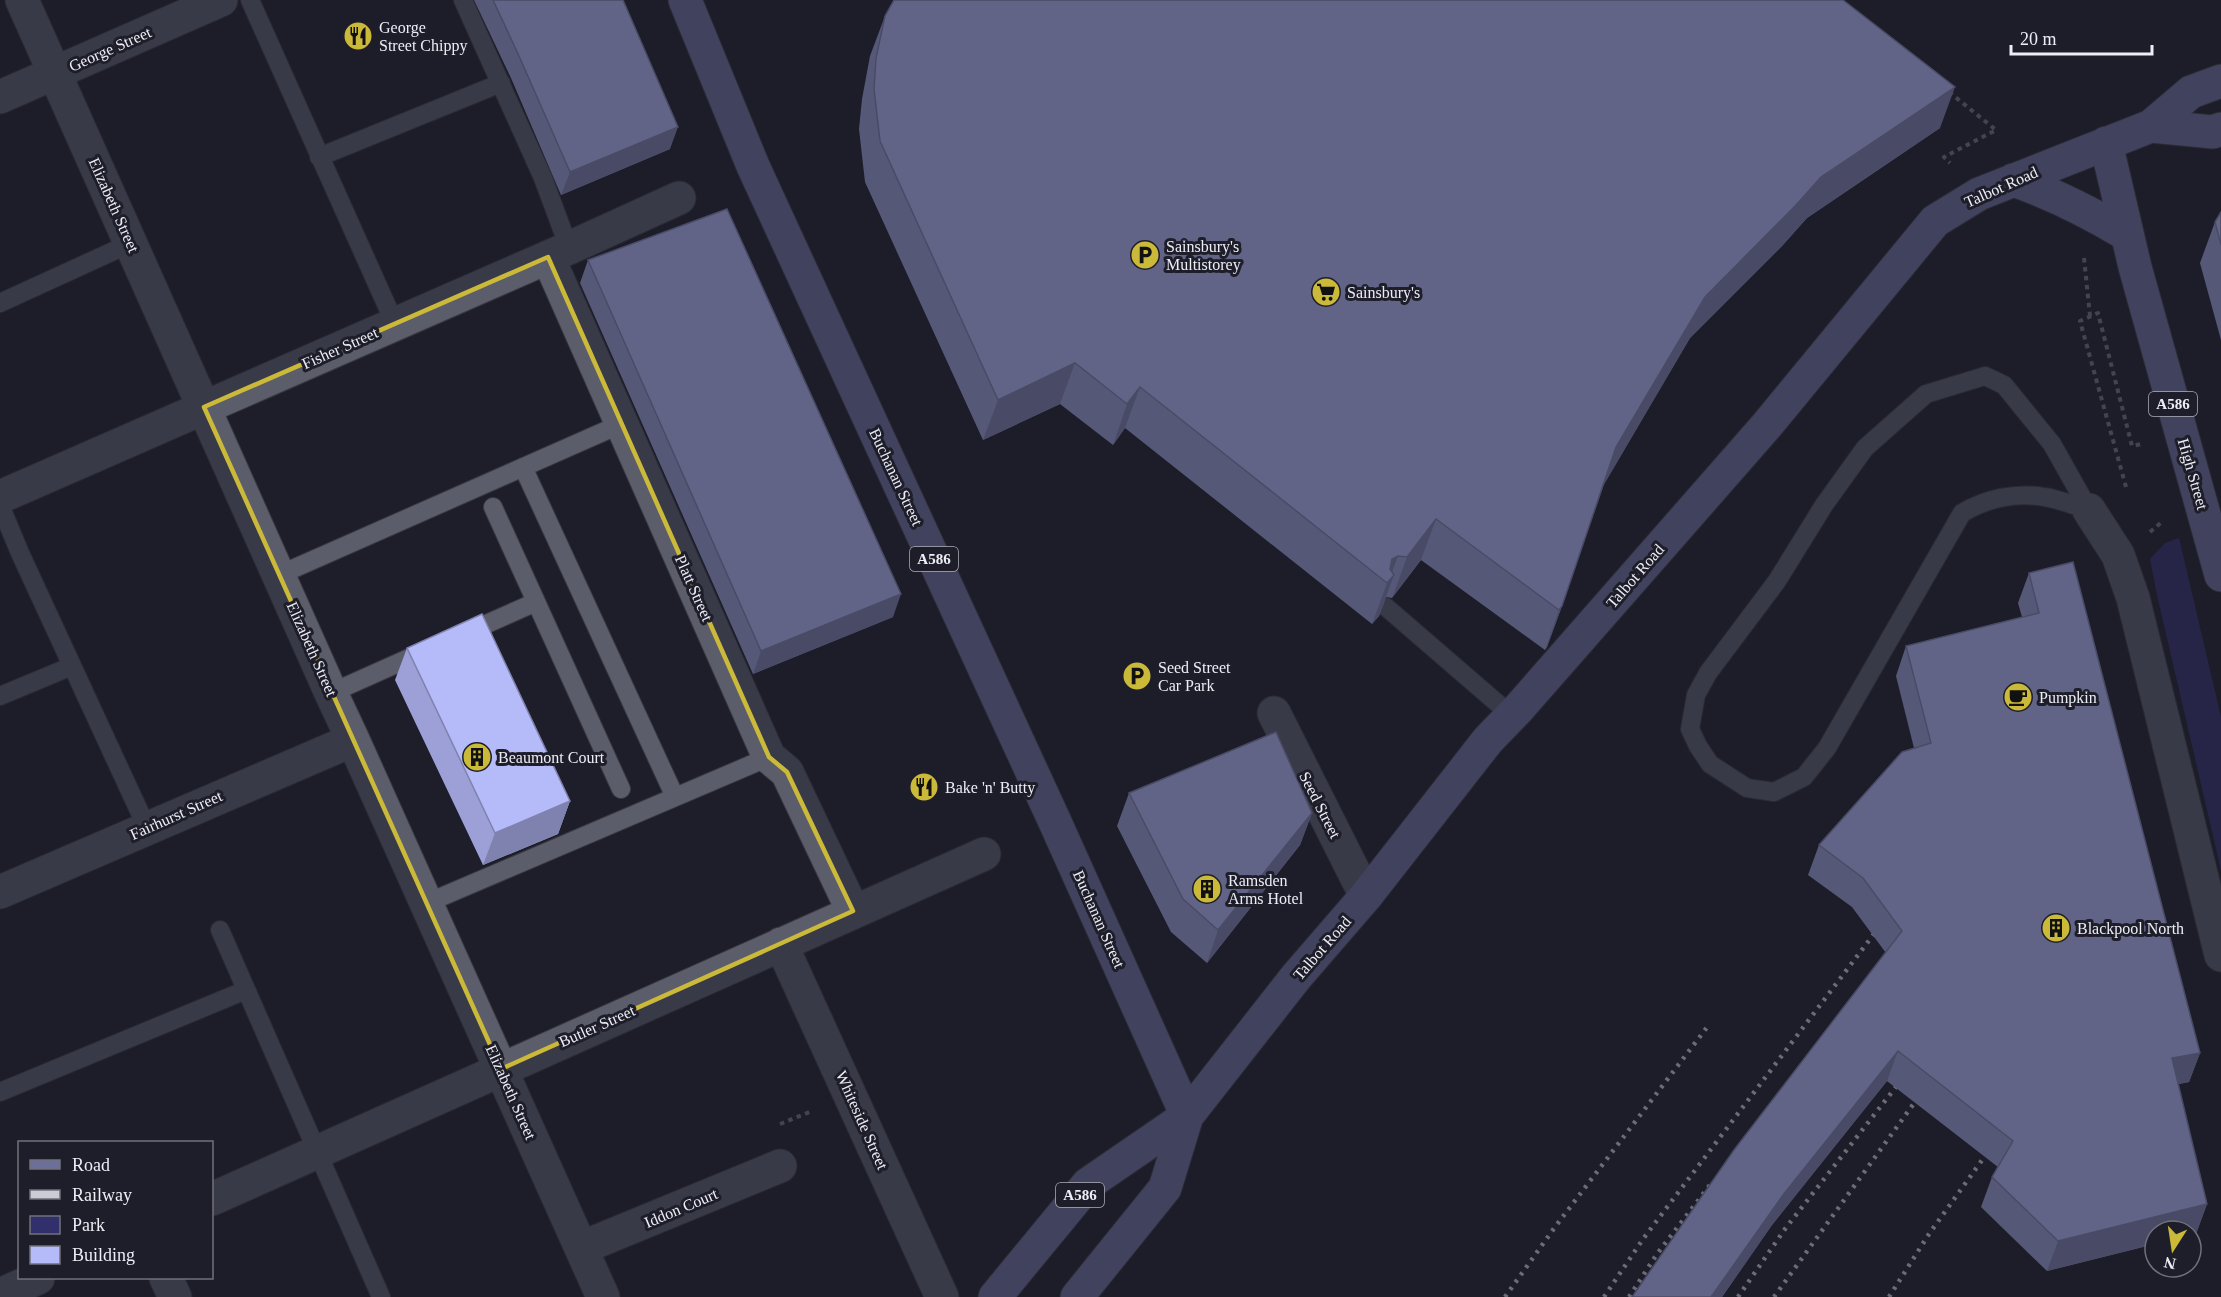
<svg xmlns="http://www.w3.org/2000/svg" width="2221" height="1297" viewBox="0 0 2221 1297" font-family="Georgia,serif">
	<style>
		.green { fill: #312f6c }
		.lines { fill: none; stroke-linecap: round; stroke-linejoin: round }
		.lane-casing { stroke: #3a3a44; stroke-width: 20 }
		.street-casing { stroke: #3a3a44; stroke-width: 35 }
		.primary-casing { stroke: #3a3a44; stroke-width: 35 }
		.path { stroke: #72737d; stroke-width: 4; stroke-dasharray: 4.5 4.5; stroke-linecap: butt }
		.lane { stroke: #5c5d6b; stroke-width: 18 }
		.street { stroke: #5c5d6b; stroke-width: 33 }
		.primary { stroke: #6d6f9b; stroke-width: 33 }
		.rail { stroke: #ccccd6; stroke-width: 4.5; stroke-dasharray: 3 6; stroke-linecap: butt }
		.wall { fill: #9ca0d6 }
		.shaded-wall { fill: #7f82ae }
		.building { fill: #b5baf9; stroke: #7f82ae; stroke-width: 1.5 }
		.marked { fill: none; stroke: #cbb939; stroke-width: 4.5; stroke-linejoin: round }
		.labels { text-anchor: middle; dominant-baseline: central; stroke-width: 6; stroke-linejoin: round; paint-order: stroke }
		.shield { fill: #1d1e29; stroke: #afafb8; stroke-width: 1.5 }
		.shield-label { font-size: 15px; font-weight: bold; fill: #ededf6 }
		.poi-label { font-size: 16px; fill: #ededf6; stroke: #1d1e29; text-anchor: start }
		.street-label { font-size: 16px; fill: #ededf6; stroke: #1d1e29 }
	</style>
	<rect width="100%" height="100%" fill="#1d1e29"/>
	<path class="green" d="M2179,538L2221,717V870L2157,595L2150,559L2165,543Z"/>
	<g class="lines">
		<g class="lane-casing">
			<path id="lane" d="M250,0L395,324
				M463,0L543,178L569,248
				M319,157L501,83
				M0,303L131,243
				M1985,376L2004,385L2052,444L2089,510C2075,506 2059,499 2044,497C2015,492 1986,499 1962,513L1827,748L1804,777L1774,792L1747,788L1710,764L1698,746L1690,729L1696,695L1708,673L1777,581L1824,505L1865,448L1926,394Z
				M523,467L675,797
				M0,505L20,553L147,828
				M493,507L621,789
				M279,575L621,424
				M1386,607L1511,715
				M464,634L536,602
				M331,693L425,651
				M0,696L72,666
				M427,903L769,757
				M220,930L381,1297
				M0,1092L246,990"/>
		</g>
		<g class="street-casing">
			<path id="street" d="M22,0L331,693L353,740L603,1297
				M0,97L221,0
				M548,257L769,757L787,772L853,911
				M0,497L569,248L679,198
				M2089,510L2118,555L2133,598L2221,955
				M1274,713L1366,896
				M0,892L353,740
				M781,944L942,1297
				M212,1199L984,854
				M581,1248L780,1166
				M166,1278L175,1297
				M0,1295L38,1278"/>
		</g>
		<g class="primary-casing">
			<path id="primary" d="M685,0L753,166L1055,822L1187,1116
				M2151,126L2213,132L2221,129
				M2106,143L2135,267L2221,575
				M2013,180C2054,194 2089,212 2126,234
				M995,1297L1088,1184L1187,1116L1296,977L1366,896L1488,740L1519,708L1767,425L1935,221L1979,194L2151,126L2191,92L2221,81
				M1077,1297L1165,1188L1187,1116"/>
		</g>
		<path class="path" d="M1949,92L1996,130L1944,157L1950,163
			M2084,258L2090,316
			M2126,487L2080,321L2098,313L2132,446L2141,444
			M2150,532L2163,521
			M780,1124L812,1111"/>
		<use href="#lane" class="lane"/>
		<use href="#street" class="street"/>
		<use href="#primary" class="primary"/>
		<path class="rail" d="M1505,1297L1555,1227L1708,1026
			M1604,1297L1643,1239L1883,922
			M1629,1297L1657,1254L1713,1181
			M1738,1297L1785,1229L1906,1074
			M1774,1297L1925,1088
			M1889,1297L1929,1234L1995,1142"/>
	</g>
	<path class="wall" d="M474,0H623L670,149L561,195L511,78Z
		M885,16L1940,128L1807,218L1782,246L1690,338L1604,484L1562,606L1547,647L1545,650L1421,560L1392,598L1386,597L1379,616L1372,624L1125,428L1113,445L1060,404L983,440L865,182L859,129L862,99L870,56Z
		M2221,212V340L2200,263L2215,222Z
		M588,260L893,617L753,674L580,283Z
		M2029,573L2200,1053L2189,1082L2178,1084L2207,1204L2196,1234L2155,1231V1244L2047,1271L1981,1207L1992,1177L1998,1167L1887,1081L1772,1225L1722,1297H1632L1886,953L1852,907L1808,875L1819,845L1914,748L1896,676L1906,646L2022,617L2018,603Z
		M407,648L570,801L558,834L483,865L395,680Z
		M1129,793L1312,813L1300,845L1207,963L1171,932L1117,826Z"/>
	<path class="shaded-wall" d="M1955,87L1940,128L1807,218L1782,246L1690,338L1602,488L1616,447L1705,297L1821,177Z
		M678,127L670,149L561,195L570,172Z
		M1075,363L1060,404L983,440L998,400Z
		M1140,387L1125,428L1113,445L1127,404Z
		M1436,519L1421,560L1392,598L1407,557Z
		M1398,556L1388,583L1394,575L1379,616L1372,624L1387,583L1392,559Z
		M901,594L893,617L753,674L761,651Z
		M1562,606L1547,647L1545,650L1559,610Z
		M570,801L558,834L483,865L495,833Z
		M1312,813L1300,845L1207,963L1218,930Z
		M1898,1051L1887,1081L1772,1225L1722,1297H1711L1783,1195Z
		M2200,1053L2189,1082L2161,1088L2172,1058Z
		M2207,1204L2196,1234L2191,1235V1231H2155V1244L2047,1271L2058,1241Z"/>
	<path class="building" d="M493,0H623L678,127L570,172L519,56Z
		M894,0H1843L1955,87L1821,177L1796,205L1705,297L1616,447L1562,606L1559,610L1436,519L1407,557L1398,556L1392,559L1390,569L1394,575L1387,583L1140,387L1127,404L1075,363L998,400L880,141L874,89L876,58L885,16Z
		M727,209L901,594L761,651L588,260Z
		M2221,212V245L2215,222Z
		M2073,562L2200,1053L2172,1058L2207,1204L2058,1241L1992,1177L2013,1141L1898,1051L1783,1195L1711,1297H1632L1734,1150L1902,931L1863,878L1819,845L1902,752L1931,743L1906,646L2039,613L2029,573Z
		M482,614L570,801L495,833L407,648Z
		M1276,732L1312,813L1218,930L1183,899L1129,793Z"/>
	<path d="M0 0H2221V1297H0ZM548,257L769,757L787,772L853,911L501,1069L204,407Z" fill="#1d1e29" fill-opacity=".55" fill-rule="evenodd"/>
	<path class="marked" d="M548,257L769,757L787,772L853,911L501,1069L204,407Z"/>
	<defs>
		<g id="restaurant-disc" transform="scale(1.5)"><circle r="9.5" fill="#cbb939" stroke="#1d1e29"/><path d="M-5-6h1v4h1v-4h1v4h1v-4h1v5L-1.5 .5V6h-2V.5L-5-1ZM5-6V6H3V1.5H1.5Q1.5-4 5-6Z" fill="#111"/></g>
		<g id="parking-disc" transform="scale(1.5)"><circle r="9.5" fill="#cbb939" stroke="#1d1e29"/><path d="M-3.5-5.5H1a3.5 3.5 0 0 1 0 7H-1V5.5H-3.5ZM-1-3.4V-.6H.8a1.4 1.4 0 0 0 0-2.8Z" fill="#111"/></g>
		<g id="supermarket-disc" transform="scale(1.5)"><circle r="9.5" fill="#cbb939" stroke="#1d1e29"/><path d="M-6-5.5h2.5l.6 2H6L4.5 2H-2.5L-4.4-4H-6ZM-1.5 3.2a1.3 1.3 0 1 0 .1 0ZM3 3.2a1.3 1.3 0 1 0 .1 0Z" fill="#111"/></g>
		<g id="cafe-disc" transform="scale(1.5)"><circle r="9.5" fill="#cbb939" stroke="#1d1e29"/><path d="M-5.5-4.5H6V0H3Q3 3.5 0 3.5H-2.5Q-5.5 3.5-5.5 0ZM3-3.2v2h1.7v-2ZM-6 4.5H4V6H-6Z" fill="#111"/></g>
		<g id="building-disc" transform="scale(1.5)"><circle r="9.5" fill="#cbb939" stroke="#1d1e29"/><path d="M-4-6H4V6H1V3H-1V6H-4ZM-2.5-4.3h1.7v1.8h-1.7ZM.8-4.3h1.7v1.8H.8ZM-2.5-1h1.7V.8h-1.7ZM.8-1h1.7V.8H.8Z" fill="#111"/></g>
	</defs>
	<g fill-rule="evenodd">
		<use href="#restaurant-disc" x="358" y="36"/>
		<use href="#parking-disc" x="1145" y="255"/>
		<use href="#supermarket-disc" x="1326" y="292"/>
		<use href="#parking-disc" x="1137" y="676"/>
		<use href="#cafe-disc" x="2018" y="697"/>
		<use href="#building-disc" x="477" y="757"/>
		<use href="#restaurant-disc" x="924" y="787"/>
		<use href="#building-disc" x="1207" y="889"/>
		<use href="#building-disc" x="2056" y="928"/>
	</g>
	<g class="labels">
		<g class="shield">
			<rect x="2149" y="392" width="48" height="24" rx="4.5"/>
			<rect x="910" y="547" width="48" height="24" rx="4.5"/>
			<rect x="1056" y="1183" width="48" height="24" rx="4.5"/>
		</g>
		<g class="shield-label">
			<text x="2173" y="404">A586</text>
			<text x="934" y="559">A586</text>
			<text x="1080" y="1195">A586</text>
		</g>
		<g class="poi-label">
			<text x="379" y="27">George<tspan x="379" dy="18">Street Chippy</tspan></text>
			<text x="1166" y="246">Sainsbury's<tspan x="1166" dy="18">Multistorey</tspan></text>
			<text x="1347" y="292">Sainsbury's</text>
			<text x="1158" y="667">Seed Street<tspan x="1158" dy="18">Car Park</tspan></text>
			<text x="2039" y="697">Pumpkin</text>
			<text x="498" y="757">Beaumont Court</text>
			<text x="945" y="787">Bake 'n' Butty</text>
			<text x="1228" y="880">Ramsden<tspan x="1228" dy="18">Arms Hotel</tspan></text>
			<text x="2077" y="928">Blackpool North</text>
		</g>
		<g class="street-label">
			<text transform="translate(110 49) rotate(-24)">George Street</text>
			<text transform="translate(2001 187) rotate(-24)">Talbot Road</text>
			<text transform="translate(114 205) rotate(66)">Elizabeth Street</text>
			<text transform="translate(340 348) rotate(-24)">Fisher Street</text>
			<text transform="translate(2193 474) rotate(74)">High Street</text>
			<text transform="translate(896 477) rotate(65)">Buchanan Street</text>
			<text transform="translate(1635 576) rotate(-49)">Talbot Road</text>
			<text transform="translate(694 588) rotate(66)">Platt Street</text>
			<text transform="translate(312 649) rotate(66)">Elizabeth Street</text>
			<text transform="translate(1320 805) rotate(63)">Seed Street</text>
			<text transform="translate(176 815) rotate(-24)">Fairhurst Street</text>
			<text transform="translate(1099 919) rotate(66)">Buchanan Street</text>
			<text transform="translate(1322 948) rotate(-49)">Talbot Road</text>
			<text transform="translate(597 1026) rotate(-24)">Butler Street</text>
			<text transform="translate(511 1092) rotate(66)">Elizabeth Street</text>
			<text transform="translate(862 1120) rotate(66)">Whiteside Street</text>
			<text transform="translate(681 1208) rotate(-23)">Iddon Court</text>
		</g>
	</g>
	<rect x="18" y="1141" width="195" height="138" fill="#1d1e29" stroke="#70717b" stroke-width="1.5"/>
	<rect x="30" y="1160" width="30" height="9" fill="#6d6f9b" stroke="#70717b" stroke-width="1.5"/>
	<text x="72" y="1171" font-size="18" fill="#ededf6">Road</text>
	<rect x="30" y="1190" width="30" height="9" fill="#ccccd6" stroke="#70717b" stroke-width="1.5"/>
	<text x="72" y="1201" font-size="18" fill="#ededf6">Railway</text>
	<rect x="30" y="1216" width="30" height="18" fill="#312f6c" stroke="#70717b" stroke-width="1.5"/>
	<text x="72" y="1231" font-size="18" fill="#ededf6">Park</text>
	<rect x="30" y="1246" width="30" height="18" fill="#b5baf9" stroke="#70717b" stroke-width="1.5"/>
	<text x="72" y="1261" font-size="18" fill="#ededf6">Building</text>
	<g transform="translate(2173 1249) rotate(192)"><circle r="28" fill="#1d1e29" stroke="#70717b" stroke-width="1.5"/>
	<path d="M0-4.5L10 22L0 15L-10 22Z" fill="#cbb939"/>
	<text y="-9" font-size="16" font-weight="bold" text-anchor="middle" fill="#ededf6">N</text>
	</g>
	<path d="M2011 45v9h141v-9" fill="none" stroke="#ededf6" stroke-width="3"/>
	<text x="2020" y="45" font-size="18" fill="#ededf6" stroke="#1d1e29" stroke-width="4.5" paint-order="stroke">20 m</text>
</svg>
